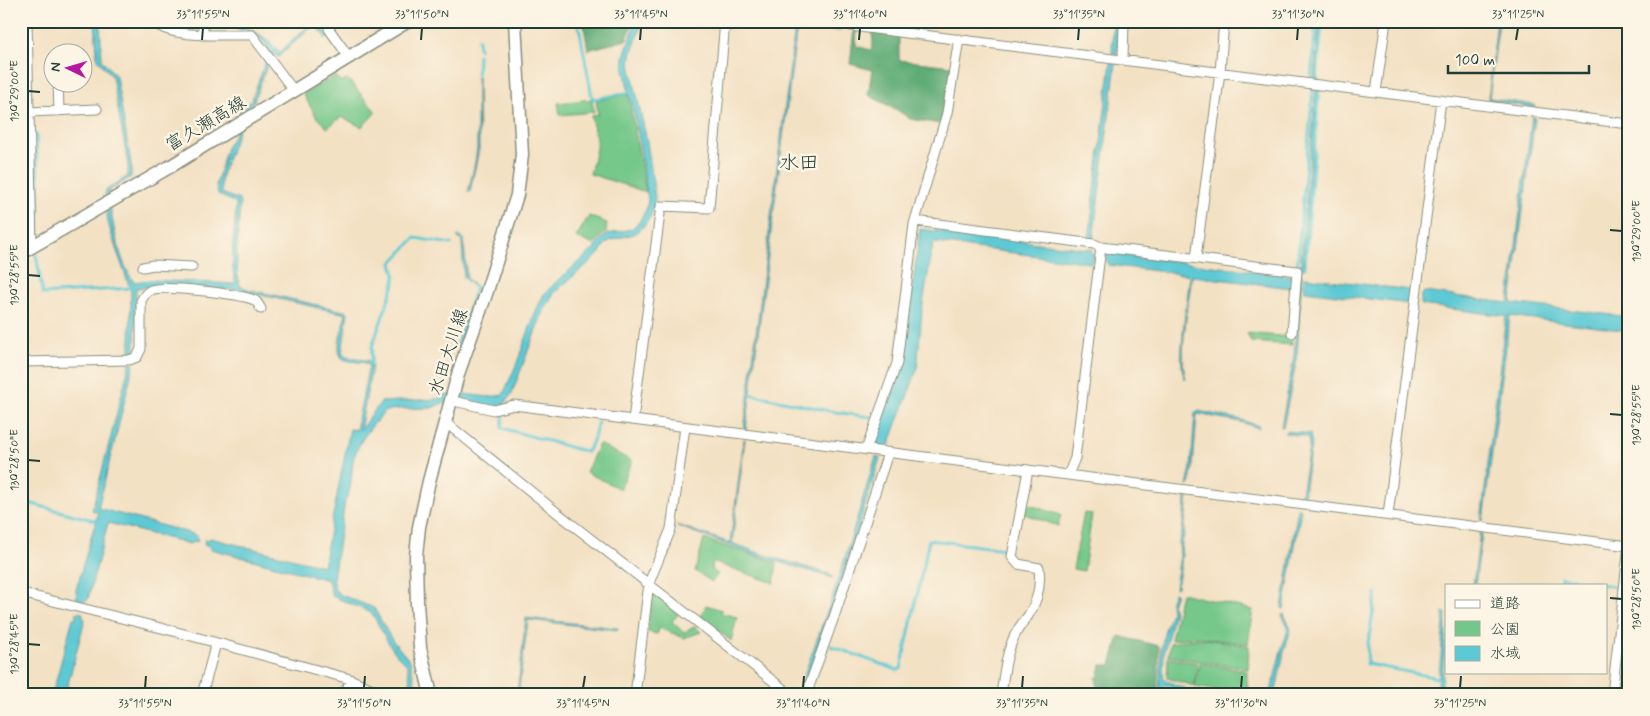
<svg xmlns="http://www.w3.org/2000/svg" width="1650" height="716" viewBox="0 0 1650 716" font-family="Mynerve,'Klee One',sans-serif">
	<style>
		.green { fill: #74c78a; stroke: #4a825f }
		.forest { fill: #5fac76; stroke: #3f7455 }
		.water { fill: #5dc9d4; stroke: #3e8384 }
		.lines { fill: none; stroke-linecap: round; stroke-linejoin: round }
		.stream { stroke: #5dc9d4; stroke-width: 3 }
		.minor-casing { stroke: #898f7c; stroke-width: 11 }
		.secondary-casing { stroke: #898f7c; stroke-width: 15 }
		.minor { stroke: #fff; stroke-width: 9 }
		.secondary { stroke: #fff; stroke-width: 12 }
		.ticks { fill: none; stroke: #1f3d34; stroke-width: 2 }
		.labels { text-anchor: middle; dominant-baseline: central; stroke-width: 5; stroke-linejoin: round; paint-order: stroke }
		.street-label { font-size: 18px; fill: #1f3d34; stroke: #fcf5e5 }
		.quarter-label { font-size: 20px; fill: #1f3d34; stroke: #fcf5e5 }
		.neatline { fill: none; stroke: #1f3d34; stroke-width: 2 }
		.ticks-label { font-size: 12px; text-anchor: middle; fill: #1f3d34 }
	</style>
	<rect width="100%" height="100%" fill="#fcf5e5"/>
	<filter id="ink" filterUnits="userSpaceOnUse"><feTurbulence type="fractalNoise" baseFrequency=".02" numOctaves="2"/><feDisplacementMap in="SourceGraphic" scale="10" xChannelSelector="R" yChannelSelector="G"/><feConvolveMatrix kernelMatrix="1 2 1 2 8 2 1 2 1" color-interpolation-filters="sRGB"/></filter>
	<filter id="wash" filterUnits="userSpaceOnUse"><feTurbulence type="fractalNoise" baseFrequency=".0096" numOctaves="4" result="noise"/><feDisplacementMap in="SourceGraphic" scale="20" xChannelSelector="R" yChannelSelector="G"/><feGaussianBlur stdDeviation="1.12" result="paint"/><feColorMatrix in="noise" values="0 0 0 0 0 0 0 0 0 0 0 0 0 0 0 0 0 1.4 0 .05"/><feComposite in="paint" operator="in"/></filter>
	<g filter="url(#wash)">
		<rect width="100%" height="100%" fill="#f3e1c4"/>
		<path class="green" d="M335,76L342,82L348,79L376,112L362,127L341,117L327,128L317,118L303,94Z
			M628,93L646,192L590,174L597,144L591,116L598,114L596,101Z
			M592,99L594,112L560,115L558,103Z
			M589,216L607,223L606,233L600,237L594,245L576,237Z
			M1247,333L1291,337L1292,345L1251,342Z
			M599,444L632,461L620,489L586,472Z
			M1024,503L1061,515L1058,526L1022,513Z
			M1084,513L1092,514L1084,571L1073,569Z
			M704,539L777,563L774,583L713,562L711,569L718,574L712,582L695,571Z
			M1181,593L1253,610L1248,644L1199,637L1171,640Z
			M656,596L679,614L672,621L684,633L695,626L701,632L684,638L660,628L657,634L647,632L652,597Z
			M706,605L722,610L721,613L737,617L731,641L701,617Z
			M1195,639H1206L1249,646L1248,669L1168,656L1170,643Z
			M1168,658L1198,663L1194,686L1167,678Z
			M1200,663L1247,671V680L1249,695L1225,692L1195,687Z"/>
		<path class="forest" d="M583,21H634L626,40L588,50Z
			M854,29L857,30L856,46L871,50L873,44L872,32L899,35V60L952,66L940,124L910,119L897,110L868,95L872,70L850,64Z
			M1119,636L1159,646L1157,695H1138L1136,691L1115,689L1106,691L1097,688L1096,677L1098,678L1101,665H1111Z"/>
		<path class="water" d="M95,21L100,22L102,60L116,76L132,169L131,177L109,191C110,215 119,263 134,282L151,280L236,284C228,259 236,229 236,203L221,196L218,194L216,185L227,146L234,135L240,108L251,101L270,50L259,37L249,31L237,30L235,28L233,21H236L237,27C259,30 265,38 280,52L314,21H318L329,37L326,39L317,25L315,24L278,57L272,53L253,103L241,111C240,119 239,127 237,135C232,150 217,177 222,193L239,200L240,204C239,232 233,259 240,286L251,290L348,312L342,353L346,357L370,361L372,366L360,430L381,402L438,399L443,396L460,392L463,394L488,397L503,395L517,363L535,313L544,294L557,281L593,250L600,240L608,234L631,229L639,222L646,210L648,200L637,127L624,70V56L636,21H643L631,55L630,64L647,142L655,197L654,208L649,219L643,227L634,234L611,240L605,244L599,254L555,292L543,312L512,393L505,404L493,408L460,400L440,404L432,408L396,409L385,411C375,423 362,436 356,452C349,466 355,484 345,501L333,579L335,589L339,594L374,608L392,640L410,661L418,695H413L407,665L397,655L389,644L372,613L332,596L328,580L211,549L209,546L204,544L205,539L209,540L210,538L323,566L350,429L356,430L369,365L366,363C360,362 347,362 342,358C334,350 344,324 346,314L239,290L164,286L136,288L135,350L134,353H130L131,288L128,283C120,257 101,216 106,190L128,176V164L112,76L99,61L97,56Z
			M1113,21H1118L1117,54H1112Z
			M1319,21H1321L1316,80L1318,90L1303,269L1300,268L1316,89L1314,79Z
			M1497,21H1499L1489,98L1534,105L1535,108L1488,100Z
			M795,27H797L746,430H744Z
			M1111,62L1116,63L1093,239L1089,238Z
			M477,77H478L479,149L470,192H468L475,163L477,148Z
			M1532,117H1535L1511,303L1629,317V331L1510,316L1483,521H1481L1506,316L1421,305V296L1424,292L1508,303L1509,301Z
			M920,229L1088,249V248L1092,249L1091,254L1095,255V258H1092L1091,263L937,243L933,244L922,310L917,370L888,448L878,447V444L874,443L881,422L880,421L882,420L902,368Z
			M459,236L464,240V245L467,279L477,287L476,289L464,278L462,242L457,237Z
			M1108,253L1293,276L1292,288L1192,276C1189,299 1178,359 1186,378L1185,379C1176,362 1188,298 1190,275L1108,265L1107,260L1105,259Z
			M1300,275H1302L1297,358L1283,427H1281L1294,357Z
			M1305,277L1410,290L1413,298L1410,299V304L1305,291V285H1303Z
			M130,362L134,363L98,508L193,534L198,537L197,542L194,541L190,544L108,523L88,599L83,602L77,601L76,590L94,527H95L98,513L92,510Z
			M1198,411L1238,419L1259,426L1258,428L1241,422L1197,414L1193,468L1189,486H1187L1191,467L1195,412Z
			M1286,431L1310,434L1312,444L1309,456L1303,501L1300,500L1309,448L1308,437L1284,433Z
			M744,439H745L732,543L762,554L829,574L833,578L756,555L677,526V525L730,543Z
			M876,456L880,458L840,586L803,695H797L835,590Z
			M1186,495H1188L1184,534L1181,548L1182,555L1181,565L1177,587L1175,588L1180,555L1179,542L1182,533Z
			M1298,508L1301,510L1284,609L1282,608Z
			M1480,533H1482L1475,585H1473Z
			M1174,592L1176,593L1172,605L1174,612L1164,652L1163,675L1164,680L1189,690L1221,695C1198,695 1188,694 1166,685L1163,687V695H1159L1161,650L1165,630L1171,612L1170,603Z
			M77,612L83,613V618L85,619L65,695H52L73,618H76Z
			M1443,612L1446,613V632L1441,695H1437L1444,624Z
			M1284,614L1291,629L1284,652L1275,695H1270L1282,647L1288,630V627L1282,615Z
			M526,618L618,628L617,630L528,620L518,695H517Z"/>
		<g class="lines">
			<path class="stream" d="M578,21L592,97L594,99L631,92
				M764,21L840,30
				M478,39L479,49
				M477,74L478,55
				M36,134L39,201L38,234
				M36,255L43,294L131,288L133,284
				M1297,267L1313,89L1311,80L1316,21
				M1305,267L1319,91L1317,80L1322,21
				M457,346L476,287L474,286
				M371,364L372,347L394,284L395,275L392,263L394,260L415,238L451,244
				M750,394L835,412L871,417
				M504,412L502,428L587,452L593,441L598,422
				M21,501L97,521
				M1560,585L1561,577L1605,585
				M1606,585L1629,589
				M1376,594L1368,643L1367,664L1438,678
				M831,646L897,670L901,669L929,540L1005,549
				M340,695L343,685"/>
		</g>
	</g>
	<g filter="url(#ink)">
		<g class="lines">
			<g class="minor-casing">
				<path id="minor" d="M27,21L32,247
					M152,21C172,40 225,34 252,35L294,91
					M332,21L330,22L329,29L346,53
					M852,21L851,26L1629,124
					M203,35V21
					M1123,59L1124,21
					M58,82L59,111
					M1376,92L1386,21
					M29,112L97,109
					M915,221L1094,244L1101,247L1297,271L1292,333
					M1196,258L1220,72L1224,21
					M143,267L153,265L192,267
					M21,362L129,360L137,357L141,349V301C143,297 146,292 151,290C164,285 241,294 254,300C258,302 259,306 261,309
					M458,402L494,410L514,405L1629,546
					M633,420L661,206L709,208L725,21
					M445,422L560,515L791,695
					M866,450L897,363L914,224L947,113L959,39
					M1068,475L1075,458L1101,247
					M1388,515L1441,100
					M21,593L177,632L350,679L386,695
					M202,695L216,643
					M346,695L350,679
					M635,695L649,583L671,529L685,427
					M806,695L834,617L888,453
					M1001,695C1004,673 1006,651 1017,631C1020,626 1024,621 1028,616C1038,601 1041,585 1039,568L1018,564L1012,557L1028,470
					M1612,695L1629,545"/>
			</g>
			<g class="secondary-casing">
				<path id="secondary" d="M21,253L171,166L408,21
					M431,695L420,648L417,603L416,556L419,527L429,481L459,371L486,294L517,195L522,155L515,21"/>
			</g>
			<use href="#minor" class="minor"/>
			<use href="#secondary" class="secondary"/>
		</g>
	</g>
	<path class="ticks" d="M202,40L203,28M421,40L422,28M640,40L641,28M859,40L860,28M1078,40L1079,28M1297,40L1298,28M1516,40L1518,28M28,91L40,92M1610,230L1622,231M28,275L40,276M1610,414L1622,415M28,460L40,461M1610,598L1622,599M28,644L40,645M145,688L146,676M364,688L365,676M583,688L585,676M803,688L804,676M1022,688L1023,676M1241,688L1242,676M1460,688L1461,676"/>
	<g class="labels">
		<g class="street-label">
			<text transform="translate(206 124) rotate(-31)">富久瀬高線</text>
			<text transform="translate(449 352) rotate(-72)">水田大川線</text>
		</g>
		<g class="quarter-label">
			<text x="799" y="163">水田</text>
		</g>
	</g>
	<rect width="1650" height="716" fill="none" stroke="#fcf5e5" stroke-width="55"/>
	<rect x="1445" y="584" width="162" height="90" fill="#fcf5e5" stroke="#a4ab9e"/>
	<rect x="1455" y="600" width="25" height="8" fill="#ffffff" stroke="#a4ab9e"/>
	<text x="1490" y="608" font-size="15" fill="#1f3d34">道路</text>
	<rect x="1455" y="621" width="25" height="15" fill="#74c78a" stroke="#a4ab9e"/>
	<text x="1490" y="634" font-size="15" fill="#1f3d34">公園</text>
	<rect x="1455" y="646" width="25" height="15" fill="#5dc9d4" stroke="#a4ab9e"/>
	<text x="1490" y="658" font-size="15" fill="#1f3d34">水域</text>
	<g transform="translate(68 68) rotate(275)"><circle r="24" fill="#fcf5e5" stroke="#a4ab9e"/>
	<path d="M0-4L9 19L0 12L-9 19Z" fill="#b5179e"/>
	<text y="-8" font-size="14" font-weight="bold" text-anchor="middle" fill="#1f3d34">N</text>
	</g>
	<path d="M1448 65v8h141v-8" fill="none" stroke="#1f3d34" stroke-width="2.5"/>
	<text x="1455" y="65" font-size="15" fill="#1f3d34" stroke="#fcf5e5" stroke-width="4" paint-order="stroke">100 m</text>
	<rect x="28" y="28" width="1594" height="660" class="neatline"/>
	<g class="ticks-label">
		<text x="203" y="18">33°11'55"N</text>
		<text x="422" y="18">33°11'50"N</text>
		<text x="641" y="18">33°11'45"N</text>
		<text x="860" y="18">33°11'40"N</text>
		<text x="1079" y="18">33°11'35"N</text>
		<text x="1298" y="18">33°11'30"N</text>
		<text x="1518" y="18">33°11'25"N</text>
		<text transform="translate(14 91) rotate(-90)" y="4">130°29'00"E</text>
		<text transform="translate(1636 231) rotate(-90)" y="4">130°29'00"E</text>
		<text transform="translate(14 275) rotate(-90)" y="4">130°28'55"E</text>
		<text transform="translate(1636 415) rotate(-90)" y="4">130°28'55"E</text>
		<text transform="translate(14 460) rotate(-90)" y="4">130°28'50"E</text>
		<text transform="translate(1636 599) rotate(-90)" y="4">130°28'50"E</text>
		<text transform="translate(14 644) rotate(-90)" y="4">130°28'45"E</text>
		<text x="145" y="707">33°11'55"N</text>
		<text x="364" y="707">33°11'50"N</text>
		<text x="583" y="707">33°11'45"N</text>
		<text x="803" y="707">33°11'40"N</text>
		<text x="1022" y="707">33°11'35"N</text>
		<text x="1241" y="707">33°11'30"N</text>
		<text x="1460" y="707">33°11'25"N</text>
	</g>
</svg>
